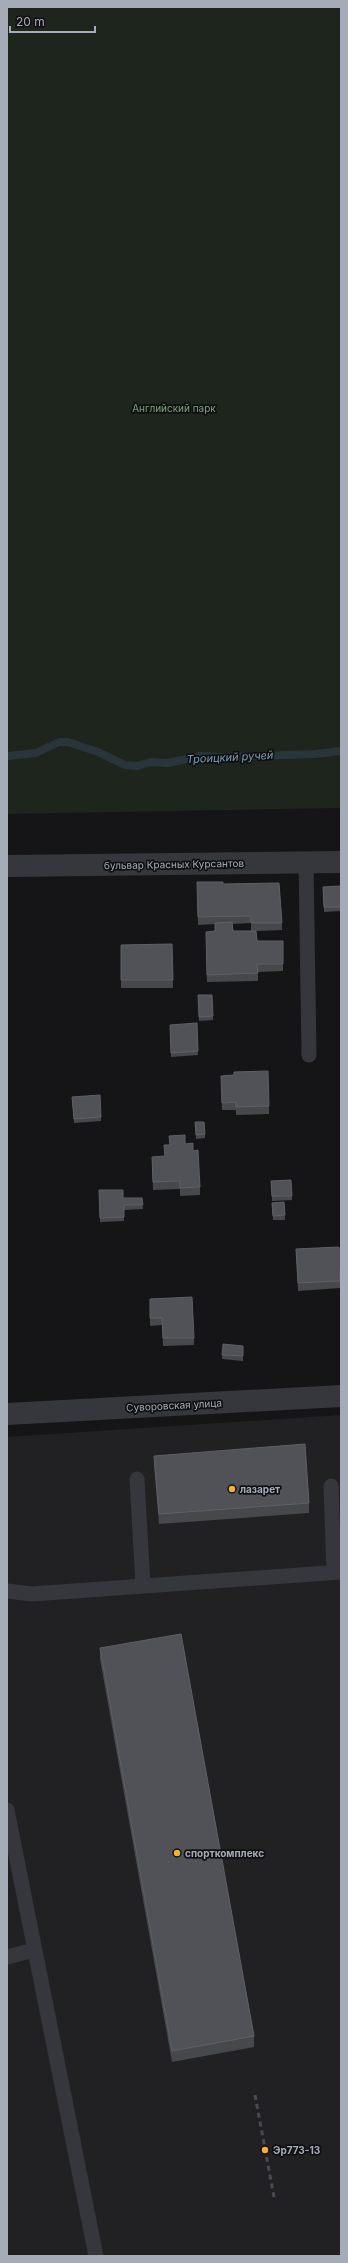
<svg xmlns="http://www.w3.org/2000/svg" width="348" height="2263" viewBox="0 0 348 2263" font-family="Inter,sans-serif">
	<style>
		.built { fill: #212124 }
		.green { fill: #1d251d }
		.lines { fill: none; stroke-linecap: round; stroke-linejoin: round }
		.stream { stroke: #2a343b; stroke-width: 8 }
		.service { stroke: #35373c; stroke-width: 15 }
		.minor { stroke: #35373c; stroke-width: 22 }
		.tertiary { stroke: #35373c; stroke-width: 22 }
		.rail { stroke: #484b51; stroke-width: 3; stroke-dasharray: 5 4; stroke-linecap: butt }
		.wall { fill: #46484c; fill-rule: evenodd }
		.building { fill: #515258; stroke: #5e6066 }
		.poi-dot { fill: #faae29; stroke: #101012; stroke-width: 1.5 }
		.labels { text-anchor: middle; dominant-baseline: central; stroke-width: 3.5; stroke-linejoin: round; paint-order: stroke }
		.park-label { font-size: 10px; fill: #7ca37d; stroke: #101012 }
		.street-label { font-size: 10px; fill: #a6acb7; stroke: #101012 }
		.poi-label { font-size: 10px; font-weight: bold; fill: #a6acb7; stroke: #101012; text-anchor: start }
		.water-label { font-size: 11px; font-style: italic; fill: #7b9bb4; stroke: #101012 }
	</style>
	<rect width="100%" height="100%" fill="#151517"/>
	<path class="built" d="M341,1415V2256H7V1437Z"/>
	<path class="green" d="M7,7H341V808L7,814Z"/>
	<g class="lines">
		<path class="stream" d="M7,756L36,753L59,742H68L98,752L125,765L137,766L151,762L168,763L201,756L222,757L316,754L341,751"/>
		<path class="service" d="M306,863L309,1055
			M137,1479L143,1586
			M331,1486L334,1572
			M7,1591L32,1594L341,1572
			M7,1810L96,2256
			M7,1957L34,1950"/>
		<path class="minor" d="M7,1414L341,1396"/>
		<path class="tertiary" d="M7,866L341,862"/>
		<path class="rail" d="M255,2095L274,2197"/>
	</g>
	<path class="wall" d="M197,882L223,884L282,923V930L256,931L257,941H283V971L258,972V981L207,982L206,932H215V924L198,925ZM251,923V931H233L232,924Z
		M341,886V911L324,912L323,887Z
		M172,944L173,988H121V945Z
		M198,995L213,1016V1020L199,1021Z
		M197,1023L198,1055L171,1057L170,1029Z
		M221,1076L269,1106V1114L236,1115V1110H222Z
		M72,1097L101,1117V1121L74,1123Z
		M195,1122L205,1134V1138L196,1139Z
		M185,1144L193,1151L200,1187V1195L180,1196V1189L153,1190L152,1157H165L164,1145Z
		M271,1181L292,1196V1200L272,1201Z
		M99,1190L123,1198H142L143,1209L124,1210V1221L100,1222Z
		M284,1202L285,1220H273L272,1203Z
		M341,1248L340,1288L298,1291L296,1249Z
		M150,1299L194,1338V1345L163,1346L162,1325L150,1326Z
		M243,1346V1361L222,1359V1355Z
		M154,1456L309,1503V1513L159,1524L154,1465Z
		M100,1648L254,2036V2047L172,2062L100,1659Z"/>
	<path class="building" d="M197,882H223V884L279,883L282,923H251V916L198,917Z
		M341,886V907H324L323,887Z
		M232,922L233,931H256L257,941H283V964H257L258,973L207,975L206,932L215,931V923Z
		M172,944L173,980H121V945Z
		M198,995H212L213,1016L199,1017Z
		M197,1023L198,1051L171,1053L170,1025Z
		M268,1071L269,1106L236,1107V1102L222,1103L221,1076L234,1075V1072Z
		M100,1095L101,1117L74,1119L72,1097Z
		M195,1122H204L205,1134L196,1135Z
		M185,1135V1144L193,1143V1151L198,1150L200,1187L180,1188V1181L153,1182L152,1157L165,1156L164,1145H170L169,1136Z
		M291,1180L292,1196H272L271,1181Z
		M99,1190H123V1198H142L143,1205H124V1217L100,1218Z
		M284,1202L285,1215L273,1216L272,1203Z
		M338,1247L339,1248H341V1270H340V1281L298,1283L296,1249Z
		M192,1297L194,1338H163L162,1318H150V1299Z
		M223,1344L243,1346V1356L222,1355Z
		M305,1444L309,1503L159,1514L154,1456Z
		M181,1634L254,2036L172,2051L100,1648Z"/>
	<g class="poi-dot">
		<circle cx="232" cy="1489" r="4"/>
		<circle cx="177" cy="1853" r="4"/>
		<circle cx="265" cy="2150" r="4"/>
	</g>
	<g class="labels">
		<g class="park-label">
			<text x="174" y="408">Английский парк</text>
		</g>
		<g class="street-label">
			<text transform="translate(174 864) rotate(-1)">бульвар Красных Курсантов</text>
			<text transform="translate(174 1405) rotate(-3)">Суворовская улица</text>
		</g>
		<g class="poi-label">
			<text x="240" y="1489">лазарет</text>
			<text x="185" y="1853">спорткомплекс</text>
			<text x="273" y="2150">Эр773-13</text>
		</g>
		<g class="water-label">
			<text transform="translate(230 757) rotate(-3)">Троицкий ручей</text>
		</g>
	</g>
	<rect width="348" height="2263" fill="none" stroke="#a6acb7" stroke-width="16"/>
	<path d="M10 26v6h85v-6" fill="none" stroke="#a6acb7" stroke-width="2"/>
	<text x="16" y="26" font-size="12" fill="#a6acb7" stroke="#101012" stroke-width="3" paint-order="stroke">20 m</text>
</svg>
